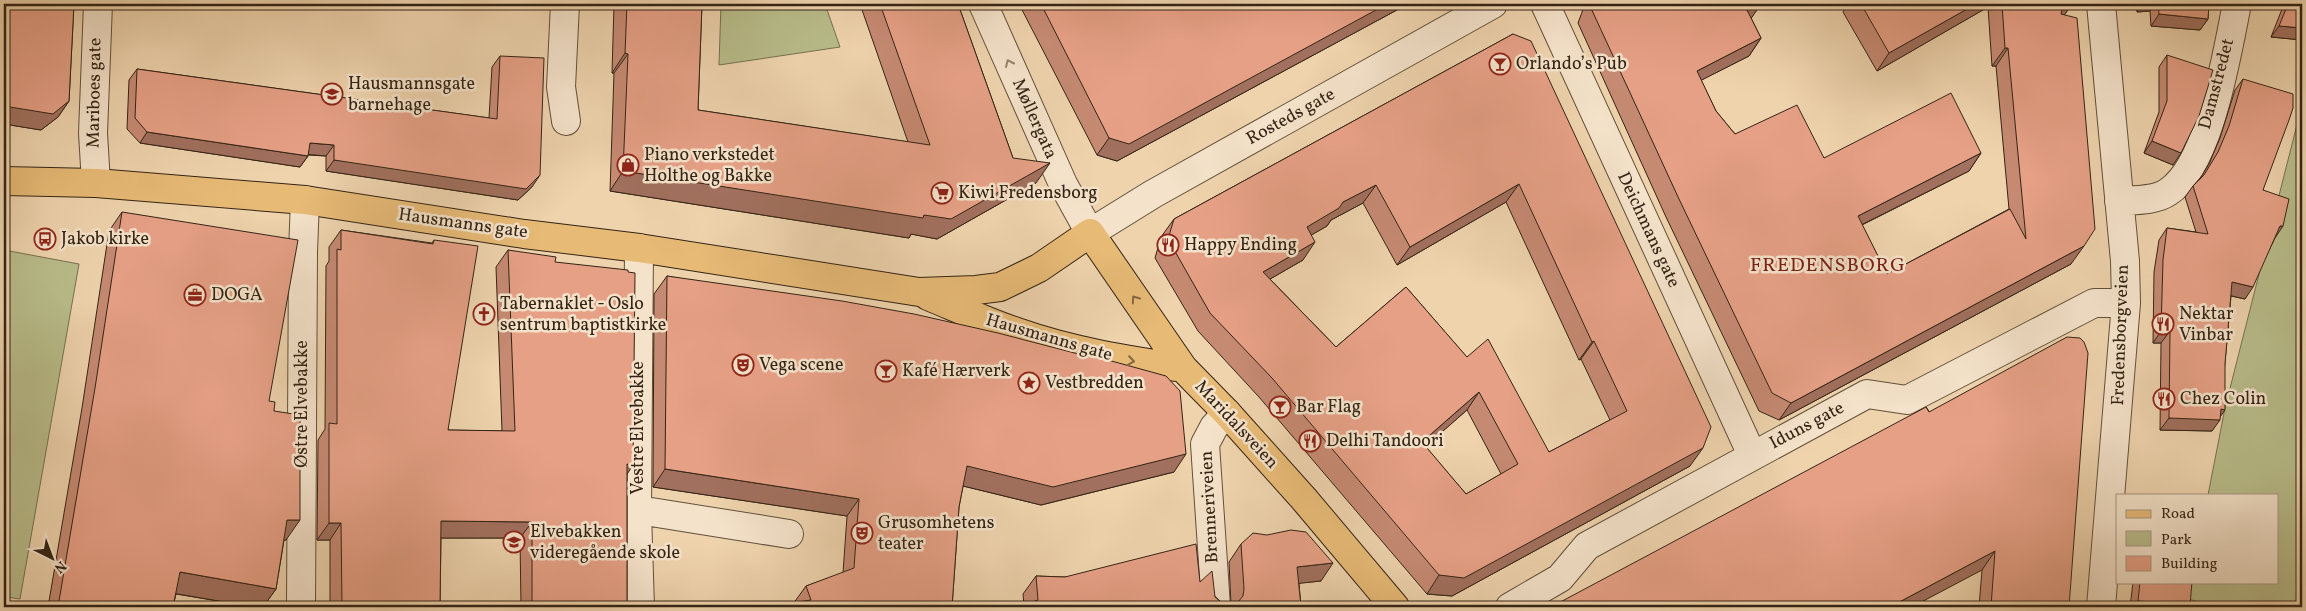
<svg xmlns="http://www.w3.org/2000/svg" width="2306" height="611" viewBox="0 0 2306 611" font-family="Vollkorn,serif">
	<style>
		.green { fill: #b8bc8a; stroke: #767050 }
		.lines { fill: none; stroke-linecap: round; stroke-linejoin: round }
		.minor-casing { stroke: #62503b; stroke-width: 30 }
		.major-casing { stroke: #342415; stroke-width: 30 }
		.minor { stroke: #f4e2ca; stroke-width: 28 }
		.major { stroke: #e7ba76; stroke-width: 28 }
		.wall { fill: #c68a73; stroke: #342415; fill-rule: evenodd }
		.shaded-wall { fill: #a1705e; stroke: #342415 }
		.building { fill: #e6a086; stroke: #342415; fill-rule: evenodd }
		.oneway { stroke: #948370 }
		.oneway2 { stroke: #856841 }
		.labels { text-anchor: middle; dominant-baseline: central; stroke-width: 5; stroke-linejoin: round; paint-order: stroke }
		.poi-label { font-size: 18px; fill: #342415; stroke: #f4e2ca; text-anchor: start }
		.street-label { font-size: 18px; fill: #342415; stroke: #f4e2ca }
		.quarter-label { font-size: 20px; letter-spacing: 1px; fill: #7a1f14; stroke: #f4e2ca }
	</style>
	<rect width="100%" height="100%" fill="#eed3ad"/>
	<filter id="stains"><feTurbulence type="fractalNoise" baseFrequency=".004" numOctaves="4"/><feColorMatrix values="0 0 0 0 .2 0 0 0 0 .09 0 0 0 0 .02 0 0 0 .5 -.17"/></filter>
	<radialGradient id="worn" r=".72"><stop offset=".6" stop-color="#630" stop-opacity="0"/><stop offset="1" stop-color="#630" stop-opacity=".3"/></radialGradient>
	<path class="green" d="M721,4H825L840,47L719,65Z
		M2302,105V607H2219L2188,599L2191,582H2277V495H2208L2225,408Z
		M4,250L79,264L20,599L6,597L4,606Z"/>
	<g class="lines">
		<g class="minor-casing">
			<path id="minor" d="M565,4L561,87L566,121
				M983,4L1063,184L1090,233L1153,194L1493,4
				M1545,4L1752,455
				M96,183L93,133L98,4
				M2119,201C2134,200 2155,201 2168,192C2210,165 2227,52 2237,4
				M639,248L637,513L640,607
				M637,513L651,512L789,534
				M301,607L303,252L305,200
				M1216,607L1205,444L1214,427L1227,413
				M1510,607L1560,578L1587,546L1867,394L1907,400L2094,303H2126
				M2101,607L2126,303L2125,261L2101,4"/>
		</g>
		<g class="major-casing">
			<path id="major" d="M4,181L96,183L305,200L524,234L639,248L919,292L976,290L1000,287L1039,268L1090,233L1183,368L1227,413L1304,499L1395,607
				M928,296C957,308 987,322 1017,332C1071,351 1126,360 1183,368"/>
		</g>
		<use href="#minor" class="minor"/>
		<use href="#major" class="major"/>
	</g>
	<path class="wall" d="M4,4H74L69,101L58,117L41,130L4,124Z
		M614,4H702L698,110L908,142L860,4H958L1013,158L1036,183L937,239L911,234L909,238L610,191L614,73H612Z
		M1019,4H1408L1117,161L1097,155Z
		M1585,4H1761L1751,18L1761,38L1749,56L1701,80L1716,111L1735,134L1824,158L1981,153L1969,171L1862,225L1887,274L2009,209L1996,66H1992L1988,7L1877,71L1843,12L1848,4H2072L2064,15L2071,264L1779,420L1759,411L1666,217L1578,23Z
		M2136,4H2209L2208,19L2200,30L2151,26L2150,11L2137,12Z
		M2284,4H2302V40L2271,37Z
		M1513,34L1690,466L1452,596L1427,594L1259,397L1198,331L1155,258L1161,237L1174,219ZM1506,202L1579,360L1581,359L1610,420L1549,452L1406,287L1336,347L1270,279L1303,260L1311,235L1327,226L1331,220L1363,203L1397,265ZM1467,410L1501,474L1466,494L1425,446Z
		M2167,55L2173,165L2144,153L2159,112V67Z
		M500,56L532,187L518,200L326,171V156L308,155V156L300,167L140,143L127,129L129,80L137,69L489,118L492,67Z
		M2243,79L2263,190L2275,238L2245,299L2231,296L2220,417L2212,431L2160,430L2161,343H2153L2154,272L2159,240L2167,228L2196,232L2185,197L2193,186L2201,177L2209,164L2220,138L2235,90Z
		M122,212L269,401L274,411L286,540H284L276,589L263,607H254L176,594L173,607H48L82,408L109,231Z
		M341,230L432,243L434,240L448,430L502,431L496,267L508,250L555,262L627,474V607H521L520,538H441L440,607H330V540H317L318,440L325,429L326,266L329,261V247Z
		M667,276L1085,356L1086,354L1174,472L1041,505L963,486L959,507L952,607H793L794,606L793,604L806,586L843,573L847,516L653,487L654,294Z
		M1926,407L2069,607H1979L1982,570Z
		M1241,544L1321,581L1299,583L1301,607L1024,605L1023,594L1036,576L1200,582L1222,603L1230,605L1231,604L1229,562Z
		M2133,582H2192L2188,607H2130Z"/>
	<path class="shaded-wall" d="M1387,4H1408L1117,161L1097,155L1109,138Z
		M1758,4H1761L1750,20L1747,10Z
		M1976,4H1991L1988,7L1877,71L1889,53Z
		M2061,4H2072L2063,17L2052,16Z
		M2143,4H2155L2150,11L2137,12Z
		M2159,14L2208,19L2200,30L2151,26Z
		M2279,26L2302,28V40L2271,37Z
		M1761,38L1749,56L1684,89L1697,71Z
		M2005,48H2008L1996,66H1992Z
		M625,53L628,54L614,73H612Z
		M69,101L58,117L41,130L4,124V106Z
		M147,132L308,156L300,167L140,143Z
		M2152,141L2181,153L2173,165L2144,153Z
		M310,143L334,145L326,156L303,154Z
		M1981,153L1969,171L1845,233L1858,216Z
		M334,160L540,175L532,187L518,200L326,171Z
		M1050,163L1036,183L937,239L911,234L909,238L610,191L623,171L924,215Z
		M1519,184L1506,202L1397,265L1410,247Z
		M1376,185L1363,203L1331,220L1327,226L1294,245L1307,227L1343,202Z
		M2280,226H2283L2275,238H2271Z
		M1315,242L1303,260L1251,290L1263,272Z
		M2084,246L2071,264L1779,420L1791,403Z
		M2232,282L2253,287L2245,299L2223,294Z
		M2161,331H2170L2161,343H2153Z
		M1594,341L1581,359L1579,360L1592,342Z
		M1479,392L1467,410L1409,461L1422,442Z
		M2221,409L2225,410L2218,420H2220L2212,431L2160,430L2169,418Z
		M1703,448L1690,466L1452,596L1427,594L1439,575Z
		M1186,454L1174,472L1041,505L955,484L967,466Z
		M627,464L633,465L622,482Z
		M665,469L859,499L847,516L653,487Z
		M287,520H300L286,540H273Z
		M441,521L532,522L520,538H429Z
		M329,523H341L330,540H317Z
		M1995,551L1982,570L1912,607H1890Z
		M1333,563L1321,581L1284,585L1297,567Z
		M180,572L276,589L263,607H254L166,592Z
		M2138,601L2190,605L2188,607H2134Z"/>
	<path class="building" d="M8,4H74L69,101L53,114L4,106V37H8Z
		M627,4H702L698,110L930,145L880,4H958L1013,158L1050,163L951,219L924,215L923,218L623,171L628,54L625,53Z
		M1041,4H1387L1129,144L1109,138Z
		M1591,4H1758L1747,10L1761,38L1697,71L1716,111L1735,134L1797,105L1824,158L1951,93L1981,153L1858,216L1887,274L2010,209L2026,239L2008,48H2005L2002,4H2063L2061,14L2077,18L2095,229L2084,246L1791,403L1772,393L1679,199L1590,6Z
		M1861,4H1976L1889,53Z
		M2158,4H2209L2208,19L2159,14Z
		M2288,4H2302V28L2279,26Z
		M1513,34L1531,41L1711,427L1703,448L1464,578L1439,575L1272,378L1210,313L1168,239L1174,219ZM1519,184L1592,342L1594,341L1627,411L1549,452L1488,339L1467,357L1406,287L1336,347L1263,272L1315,242L1307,227L1339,208L1343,202L1376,185L1410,247ZM1479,392L1518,464L1466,494L1422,442Z
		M2167,55L2213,70L2207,90L2199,116L2181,153L2152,141L2167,101Z
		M500,56L544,58L540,175L526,189L334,160V145L310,143L308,156L147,132L135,118L137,69L497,119Z
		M2243,79L2293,94V108L2289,120L2263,190L2289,199L2283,226H2280L2253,287L2232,282L2225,364V410L2221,409L2220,420L2169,418L2170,331H2161L2163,260L2167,228L2208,234L2193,186L2204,175L2218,152L2229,126Z
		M122,212L298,240L269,401L275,402L274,411L300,415V520H287L276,589L180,572L173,607H58L95,388Z
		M341,230L433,244L434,240L478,246L448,430L515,431L508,250L556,257L555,262L628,270V272L635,273L633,465L627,464V607H532V522L441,521L440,607H342L341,523H329V423L337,424V249L341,250Z
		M667,276L842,301L914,314L998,333L1086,356V354L1166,376L1180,391L1186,454L1053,487L967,466L959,507L952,607H797V602L811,600L806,586L854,568L859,499L665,469Z
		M2067,337L2080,338L2084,342L2088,353L2069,607H1991L1995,551L1890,607H1551L1926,407L1929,412Z
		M1291,530L1306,532L1333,563L1297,567L1301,607H1017L1038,600L1036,576L1065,577L1196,544L1200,582L1212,571L1215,597L1222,603L1230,605L1238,602L1243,596L1244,589L1241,544L1253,533L1267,535Z
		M2140,582H2192L2190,605L2138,601Z"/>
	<defs><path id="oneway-chevron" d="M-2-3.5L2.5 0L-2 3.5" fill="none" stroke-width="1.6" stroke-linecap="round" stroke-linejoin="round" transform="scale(1.25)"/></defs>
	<use class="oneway" href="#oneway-chevron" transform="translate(1009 63) rotate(-114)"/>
	<g class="oneway2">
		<use href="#oneway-chevron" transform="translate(1135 299) rotate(-125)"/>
		<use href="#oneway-chevron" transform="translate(1131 361) rotate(8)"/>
	</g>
	<defs>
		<g id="bar-ring" transform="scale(1.125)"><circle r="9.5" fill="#f4e2ca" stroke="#8f2418" stroke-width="1.5"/><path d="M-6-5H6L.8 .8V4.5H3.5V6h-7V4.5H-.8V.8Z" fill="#8f2418"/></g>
		<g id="school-ring" transform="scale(1.125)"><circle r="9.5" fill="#f4e2ca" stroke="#8f2418" stroke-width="1.5"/><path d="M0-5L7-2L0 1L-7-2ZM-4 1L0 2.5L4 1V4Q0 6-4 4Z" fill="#8f2418"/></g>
		<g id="shop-ring" transform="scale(1.125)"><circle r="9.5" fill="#f4e2ca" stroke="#8f2418" stroke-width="1.5"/><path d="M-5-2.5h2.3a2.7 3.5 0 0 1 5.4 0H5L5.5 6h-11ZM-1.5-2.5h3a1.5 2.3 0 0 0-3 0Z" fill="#8f2418"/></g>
		<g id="supermarket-ring" transform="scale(1.125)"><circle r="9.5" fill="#f4e2ca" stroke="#8f2418" stroke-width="1.5"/><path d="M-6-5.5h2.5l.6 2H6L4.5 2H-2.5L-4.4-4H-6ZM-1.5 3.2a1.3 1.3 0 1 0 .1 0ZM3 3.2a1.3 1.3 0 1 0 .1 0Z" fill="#8f2418"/></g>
		<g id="bus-ring" transform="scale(1.125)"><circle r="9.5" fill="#f4e2ca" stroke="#8f2418" stroke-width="1.5"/><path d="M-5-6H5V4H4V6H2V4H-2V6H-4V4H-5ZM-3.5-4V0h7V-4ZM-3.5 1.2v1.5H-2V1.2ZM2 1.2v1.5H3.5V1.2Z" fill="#8f2418"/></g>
		<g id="restaurant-ring" transform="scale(1.125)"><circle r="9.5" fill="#f4e2ca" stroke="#8f2418" stroke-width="1.5"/><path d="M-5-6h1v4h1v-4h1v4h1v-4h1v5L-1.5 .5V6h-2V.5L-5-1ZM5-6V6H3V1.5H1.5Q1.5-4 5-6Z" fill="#8f2418"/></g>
		<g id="office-ring" transform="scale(1.125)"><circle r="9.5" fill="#f4e2ca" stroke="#8f2418" stroke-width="1.5"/><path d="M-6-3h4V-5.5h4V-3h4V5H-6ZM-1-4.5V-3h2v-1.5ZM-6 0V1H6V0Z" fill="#8f2418"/></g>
		<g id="church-ring" transform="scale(1.125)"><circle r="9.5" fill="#f4e2ca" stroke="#8f2418" stroke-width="1.5"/><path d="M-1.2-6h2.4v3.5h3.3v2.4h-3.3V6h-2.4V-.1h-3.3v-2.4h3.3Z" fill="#8f2418"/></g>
		<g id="theatre-ring" transform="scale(1.125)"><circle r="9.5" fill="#f4e2ca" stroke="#8f2418" stroke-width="1.5"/><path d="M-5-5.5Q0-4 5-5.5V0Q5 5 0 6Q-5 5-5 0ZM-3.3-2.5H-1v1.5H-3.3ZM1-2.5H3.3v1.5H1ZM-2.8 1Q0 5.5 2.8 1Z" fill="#8f2418"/></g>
		<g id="sight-ring" transform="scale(1.125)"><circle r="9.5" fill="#f4e2ca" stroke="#8f2418" stroke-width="1.5"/><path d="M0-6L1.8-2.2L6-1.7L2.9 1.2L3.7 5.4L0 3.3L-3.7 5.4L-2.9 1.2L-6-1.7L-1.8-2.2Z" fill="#8f2418"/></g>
	</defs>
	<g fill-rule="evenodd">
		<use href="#bar-ring" x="1500" y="64"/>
		<use href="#school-ring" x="332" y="94"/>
		<use href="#shop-ring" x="628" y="165"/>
		<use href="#supermarket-ring" x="942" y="193"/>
		<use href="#bus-ring" x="45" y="239"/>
		<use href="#restaurant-ring" x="1168" y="245"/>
		<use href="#office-ring" x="195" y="295"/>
		<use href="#church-ring" x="484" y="314"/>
		<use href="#restaurant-ring" x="2163" y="324"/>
		<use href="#theatre-ring" x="743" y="365"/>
		<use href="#bar-ring" x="886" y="371"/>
		<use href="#sight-ring" x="1029" y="383"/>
		<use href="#restaurant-ring" x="2164" y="399"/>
		<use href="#bar-ring" x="1280" y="407"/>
		<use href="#restaurant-ring" x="1310" y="441"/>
		<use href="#theatre-ring" x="862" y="533"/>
		<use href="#school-ring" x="514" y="542"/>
	</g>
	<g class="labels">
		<g class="poi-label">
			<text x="1516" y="64">Orlando’s Pub</text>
			<text x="348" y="84">Hausmannsgate<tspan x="348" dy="21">barnehage</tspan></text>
			<text x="644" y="155">Piano verkstedet<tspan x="644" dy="21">Holthe og Bakke</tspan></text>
			<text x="958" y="193">Kiwi Fredensborg</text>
			<text x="61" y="239">Jakob kirke</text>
			<text x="1184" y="245">Happy Ending</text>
			<text x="211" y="295">DOGA</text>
			<text x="500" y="304">Tabernaklet - Oslo<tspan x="500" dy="21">sentrum baptistkirke</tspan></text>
			<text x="2179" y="314">Nektar<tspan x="2179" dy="21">Vinbar</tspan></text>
			<text x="759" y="365">Vega scene</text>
			<text x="902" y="371">Kafé Hærverk</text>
			<text x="1045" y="383">Vestbredden</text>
			<text x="2180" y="399">Chez Colin</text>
			<text x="1296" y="407">Bar Flag</text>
			<text x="1326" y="441">Delhi Tandoori</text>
			<text x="878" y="523">Grusomhetens<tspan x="878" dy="21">teater</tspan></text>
			<text x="530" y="532">Elvebakken<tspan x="530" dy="21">videregående skole</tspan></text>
		</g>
		<g class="street-label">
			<text transform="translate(2217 84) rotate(-75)">Damstredet</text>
			<text transform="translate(95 93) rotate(-89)">Mariboes gate</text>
			<text transform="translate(1291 117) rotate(-29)">Rosteds gate</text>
			<text transform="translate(1034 119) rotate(66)">Møllergata</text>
			<text transform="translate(463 224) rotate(8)">Hausmanns gate</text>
			<text transform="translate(1648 230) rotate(65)">Deichmans gate</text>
			<text transform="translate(2121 335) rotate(-88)">Fredensborgveien</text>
			<text transform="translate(1049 338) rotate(16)">Hausmanns gate</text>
			<text transform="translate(302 404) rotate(-90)">Østre Elvebakke</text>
			<text transform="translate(1236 425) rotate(47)">Maridalsveien</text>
			<text transform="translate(1807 426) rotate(-28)">Iduns gate</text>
			<text transform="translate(638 428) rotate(-90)">Vestre Elvebakke</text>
			<text transform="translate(1210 507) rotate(-93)">Brenneriveien</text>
		</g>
		<g class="quarter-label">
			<text x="1828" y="266">FREDENSBORG</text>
		</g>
	</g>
	<rect width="2306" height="611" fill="none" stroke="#eed3ad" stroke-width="20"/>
	<rect x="5" y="5" width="2296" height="601" fill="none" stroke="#342415" stroke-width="2.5"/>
	<rect x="10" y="10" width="2286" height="591" fill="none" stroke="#342415"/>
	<rect x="2116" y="494" width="162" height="90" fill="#f4e2ca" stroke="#a79682"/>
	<rect x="2126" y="510" width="25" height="8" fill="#e7ba76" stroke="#a79682"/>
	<text x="2161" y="518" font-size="15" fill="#342415">Road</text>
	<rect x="2126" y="531" width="25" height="15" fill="#b8bc8a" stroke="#a79682"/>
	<text x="2161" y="544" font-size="15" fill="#342415">Park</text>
	<rect x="2126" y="556" width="25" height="15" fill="#e6a086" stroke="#a79682"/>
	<text x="2161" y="568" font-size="15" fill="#342415">Building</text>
	<g transform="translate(52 558) rotate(138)" stroke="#f4e2ca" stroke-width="4" paint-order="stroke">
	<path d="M0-4L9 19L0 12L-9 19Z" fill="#342415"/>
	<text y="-8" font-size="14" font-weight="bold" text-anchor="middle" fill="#342415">N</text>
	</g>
	<rect width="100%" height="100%" filter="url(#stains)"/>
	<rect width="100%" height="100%" fill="url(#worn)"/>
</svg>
